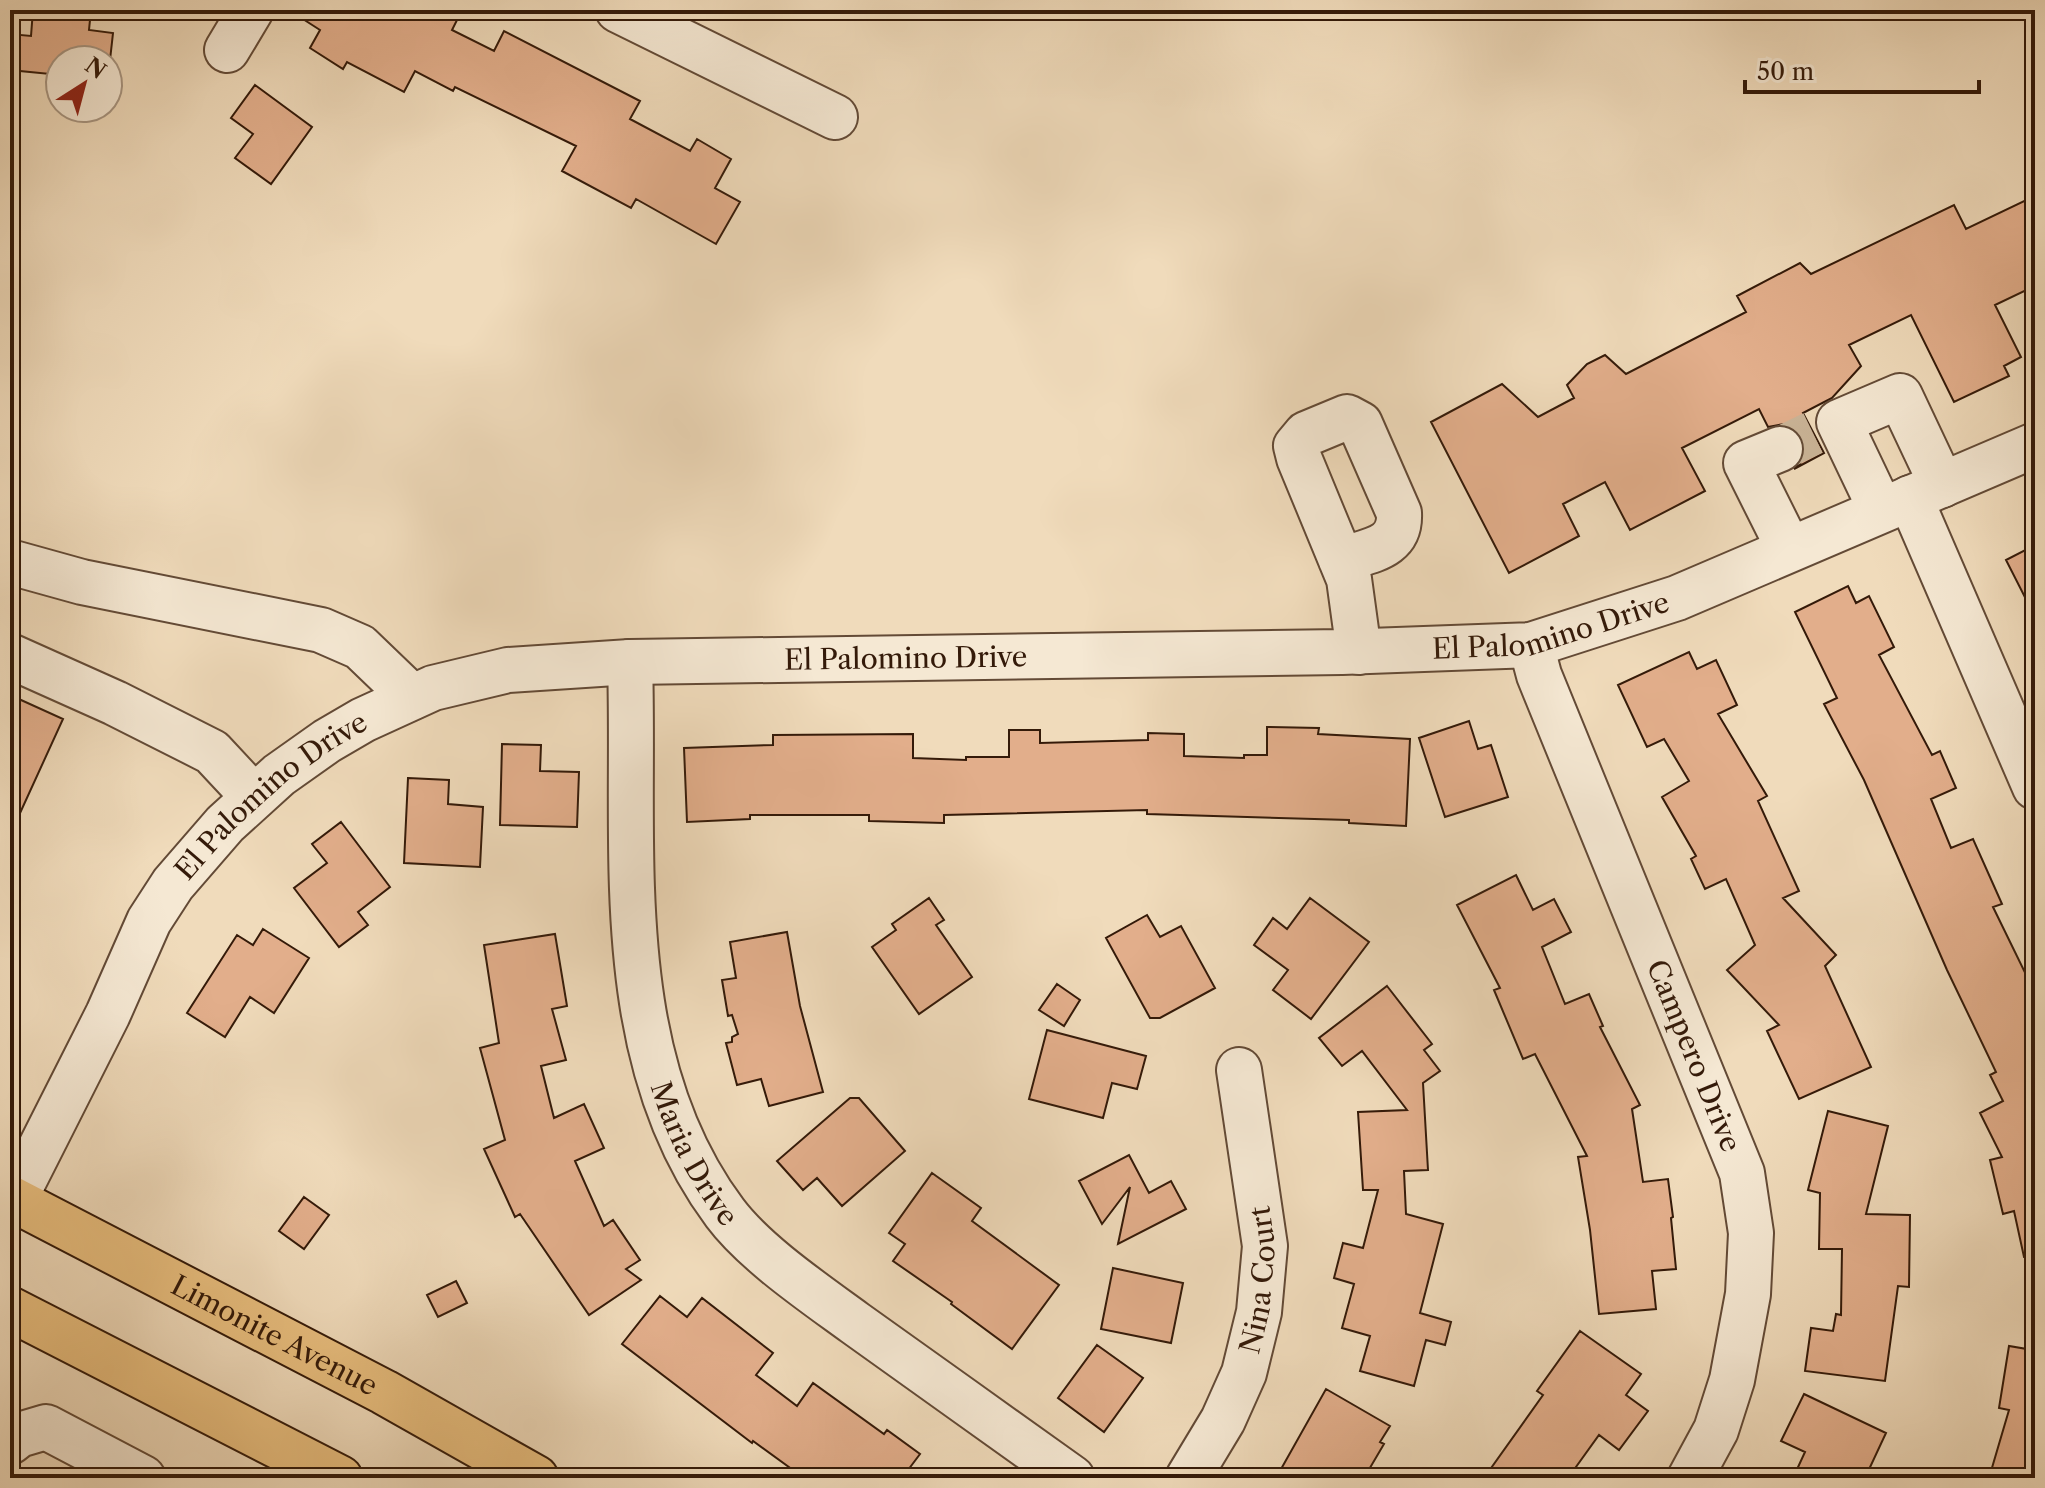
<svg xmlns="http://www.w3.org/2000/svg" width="2045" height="1488" viewBox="0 0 2045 1488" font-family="'Libre Caslon Text',serif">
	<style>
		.building { fill: #e2ae8b; stroke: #341a09; stroke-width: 2 }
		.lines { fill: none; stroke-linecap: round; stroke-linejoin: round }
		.minor-tunnel { stroke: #cab497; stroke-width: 44; stroke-dasharray: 44 22; stroke-linecap: butt }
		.minor-casing { stroke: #634a36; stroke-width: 48 }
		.major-casing { stroke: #341a09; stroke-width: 48 }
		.minor { stroke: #f5e8d3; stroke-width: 44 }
		.major { stroke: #e8be7e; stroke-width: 44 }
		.labels { text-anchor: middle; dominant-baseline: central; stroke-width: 6; stroke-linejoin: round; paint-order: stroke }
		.street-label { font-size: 28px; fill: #341a09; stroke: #f5e8d3 }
	</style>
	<rect width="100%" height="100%" fill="#f0dbbb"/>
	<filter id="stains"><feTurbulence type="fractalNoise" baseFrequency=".0025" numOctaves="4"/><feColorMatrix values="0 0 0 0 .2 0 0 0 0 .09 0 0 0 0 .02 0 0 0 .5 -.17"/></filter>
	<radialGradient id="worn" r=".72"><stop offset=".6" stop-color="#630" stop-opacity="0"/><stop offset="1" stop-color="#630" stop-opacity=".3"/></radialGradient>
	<path class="building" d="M33,10H91L89,30L113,33L110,60H60V75L10,70V34L31,36Z
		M289,10H462L452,30L494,51L504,31L640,101L630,119L690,151L697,139L731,159L715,188L740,202L716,244L636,199L631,208L562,171L576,146L455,87L453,91L415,71L404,92L347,62L343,69L310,48L320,30Z
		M255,85L312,127L271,184L235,158L253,134L231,118Z
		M2035,196V286L1995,305L2021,357L2004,366L2009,376L1954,402L1911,315L1849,345L1861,366L1832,398L1803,413L1824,453L1794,469L1800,464L1805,453L1803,439L1795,429L1784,424L1768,427L1759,409L1682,448L1705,491L1630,530L1605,482L1563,504L1579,536L1509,573L1431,422L1502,384L1538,417L1574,398L1567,385L1587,364L1605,355L1626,374L1746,312L1737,296L1800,263L1811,274L1954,205L1966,229Z
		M2035,545V617L2006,560Z
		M1848,586L1856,603L1869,596L1894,647L1879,655L1932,755L1940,751L1956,788L1931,799L1951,848L1973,839L2002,904L1993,907L2035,993V1256L2024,1257L2014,1211L2003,1214L1990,1160L2002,1157L1980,1113L2003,1101L1990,1075L1996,1072L1947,970L1864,780L1824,704L1837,698L1795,612Z
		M1689,652L1697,669L1716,660L1737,705L1718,714L1767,796L1758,801L1799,891L1783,898L1836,955L1825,966L1871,1067L1799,1099L1767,1031L1779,1025L1727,970L1755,945L1726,879L1705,889L1691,859L1696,856L1662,797L1689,781L1664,739L1647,747L1618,685Z
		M10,695L63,719L10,835Z
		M1469,721L1478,749L1491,745L1508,797L1445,817L1419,738Z
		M1267,727L1319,728L1318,734L1410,739L1406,826L1349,823V820L1147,814V810L944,815V823L869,821V815H750V819L687,822L684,748L773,745V735L913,734V758L966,760V757H1009V730H1040V743L1148,740V733L1184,734V756L1244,758V755H1267Z
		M502,744L541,745L540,771L579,772L577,827L500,825Z
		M408,778L449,780L448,804L483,807L480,867L404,863Z
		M341,822L390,887L358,912L368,925L339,947L294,888L327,863L312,844Z
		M1516,875L1533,910L1554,899L1571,932L1542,947L1565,1004L1589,994L1603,1026L1600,1027L1640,1105L1632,1109L1643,1182L1668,1179L1673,1217L1671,1218L1676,1269L1652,1271L1656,1309L1599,1314L1590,1230L1578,1157L1587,1156L1535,1054L1523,1059L1494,990L1500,988L1457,905Z
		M929,898L944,920L936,925L972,977L919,1014L872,947L896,930L892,924Z
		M1310,898L1369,942L1311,1019L1273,990L1288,970L1254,945L1273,918L1287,929Z
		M1147,915L1160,937L1181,926L1215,988L1160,1018H1150L1106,938Z
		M263,929L309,958L274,1013L250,997L225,1037L187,1013L237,935L253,945Z
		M787,932L800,1006L823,1092L769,1106L761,1079L737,1085L726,1043L732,1042V1037L738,1034L732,1015L728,1016L722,980L736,978L730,942Z
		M555,934L567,1006L552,1009L566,1060L541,1066L554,1118L584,1104L604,1148L575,1161L604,1226L613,1220L640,1260L626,1269L641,1280L589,1315L520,1214L515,1217L484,1149L505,1140L480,1048L499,1043L484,945Z
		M1057,984L1080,1000L1064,1026L1039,1010Z
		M1387,986L1432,1044L1424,1050L1440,1071L1423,1083L1428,1170L1404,1171L1406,1214L1443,1224L1420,1313L1451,1322L1445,1345L1426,1340L1414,1386L1360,1371L1370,1336L1342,1328L1354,1284L1334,1278L1343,1243L1363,1248L1378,1190H1363L1358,1112L1407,1110L1362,1051L1342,1066L1319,1038Z
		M1047,1030L1146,1056L1137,1089L1112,1083L1103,1118L1029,1099Z
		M850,1098H859L905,1151L842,1206L817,1178L803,1190L777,1161Z
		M1828,1111L1888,1126L1866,1214L1910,1215L1909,1287L1898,1286L1885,1381L1805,1371L1811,1328L1833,1331L1836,1314L1841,1315L1842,1249H1819L1820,1193L1808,1190Z
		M1129,1155L1149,1193L1171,1181L1186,1209L1118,1244L1130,1187L1102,1224L1079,1181Z
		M932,1173L981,1208L972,1221L1059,1285L1012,1349L951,1304L952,1302L893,1261L905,1244L889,1233Z
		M304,1197L329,1215L304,1249L279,1231Z
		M1113,1268L1183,1283L1171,1343L1101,1329Z
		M456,1281L467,1303L438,1317L427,1295Z
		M660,1296L687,1317L702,1298L773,1353L756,1375L797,1406L813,1383L884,1434L887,1430L920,1454L902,1478H804L753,1441L752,1443L622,1344Z
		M1580,1331L1641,1374L1626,1395L1648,1411L1619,1450L1599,1435L1568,1478H1484L1543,1395L1537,1391Z
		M2028,1344L2035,1345V1478H1989L2009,1410L1999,1408L2009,1346L2027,1349Z
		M1097,1345L1143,1378L1104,1432L1058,1398Z
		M1326,1389L1390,1426L1380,1442L1384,1444L1364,1478H1276Z
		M1804,1394L1886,1433L1865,1478H1793L1805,1452L1781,1441Z"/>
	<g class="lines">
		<path class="minor-tunnel" d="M1780,449L1813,433"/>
		<g class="minor-casing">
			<g id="minor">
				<path d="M618,10L835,117"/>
				<path d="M227,50L251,10"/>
				<path d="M1780,449L1746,463L1789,549"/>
				<path d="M1910,498L2035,787"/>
				<path d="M1881,510L1839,422L1900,396L1942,485"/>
				<path d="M1341,560C1369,550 1401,549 1399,513L1360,424L1347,417L1306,434L1296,446L1299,458L1349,579L1359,652"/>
				<path d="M10,562L82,582L321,630L360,647L412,697"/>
				<path id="s1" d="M1531,645L1539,675L1742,1173L1751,1233L1748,1294L1732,1380L1716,1430L1690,1478"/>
				<path d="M10,656L115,703L212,752L254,797"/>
				<path id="s2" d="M630,662C636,846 607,1056 725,1213C755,1253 814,1293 855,1323C927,1375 1000,1426 1072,1478"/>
				<path id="s3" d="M10,1208L108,1014L149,921L173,884L225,824L279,775L327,741L363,720L433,688L508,670L630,662L1342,652L1531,645L1677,598L2035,445"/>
				<path d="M10,1442L19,1435L46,1427L143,1478"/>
				<path id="s4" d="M1188,1478L1223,1420L1244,1373L1259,1312L1265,1246L1239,1070"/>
			</g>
		</g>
		<g class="major-casing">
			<g id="major">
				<path id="s5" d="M10,1198L384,1392L536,1478"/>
				<path d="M10,1309L340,1478"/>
			</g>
		</g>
		<use href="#minor" class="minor"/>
		<use href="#major" class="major"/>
	</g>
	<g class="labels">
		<g class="street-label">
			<text stroke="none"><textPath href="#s3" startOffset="1816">El Palomino Drive</textPath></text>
			<text stroke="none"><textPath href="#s3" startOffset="1168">El Palomino Drive</textPath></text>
			<text stroke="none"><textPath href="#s3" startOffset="496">El Palomino Drive</textPath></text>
			<text stroke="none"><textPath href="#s1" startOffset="442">Campero Drive</textPath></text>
			<text stroke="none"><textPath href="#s2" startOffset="502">Maria Drive</textPath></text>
			<text stroke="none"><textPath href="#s4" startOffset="214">Nina Court</textPath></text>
			<text stroke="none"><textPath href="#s5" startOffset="298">Limonite Avenue</textPath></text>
		</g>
	</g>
	<rect width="2045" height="1488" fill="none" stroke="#f0dbbb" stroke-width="40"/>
	<rect x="12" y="12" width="2021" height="1464" fill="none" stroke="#341a09" stroke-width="4"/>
	<rect x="20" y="20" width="2005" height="1448" fill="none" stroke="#341a09" stroke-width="2"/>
	<g transform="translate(84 84) rotate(36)"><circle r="38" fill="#f5e8d3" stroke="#a89682" stroke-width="2"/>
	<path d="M0-6L14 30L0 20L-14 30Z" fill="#8f2418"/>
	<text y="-12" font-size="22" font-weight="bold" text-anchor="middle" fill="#341a09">N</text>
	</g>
	<path d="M1745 80v12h234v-12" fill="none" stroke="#341a09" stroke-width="4"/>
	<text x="1757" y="80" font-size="24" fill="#341a09" stroke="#f5e8d3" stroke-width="6" paint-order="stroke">50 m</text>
	<rect width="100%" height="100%" filter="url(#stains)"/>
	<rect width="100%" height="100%" fill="url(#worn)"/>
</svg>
